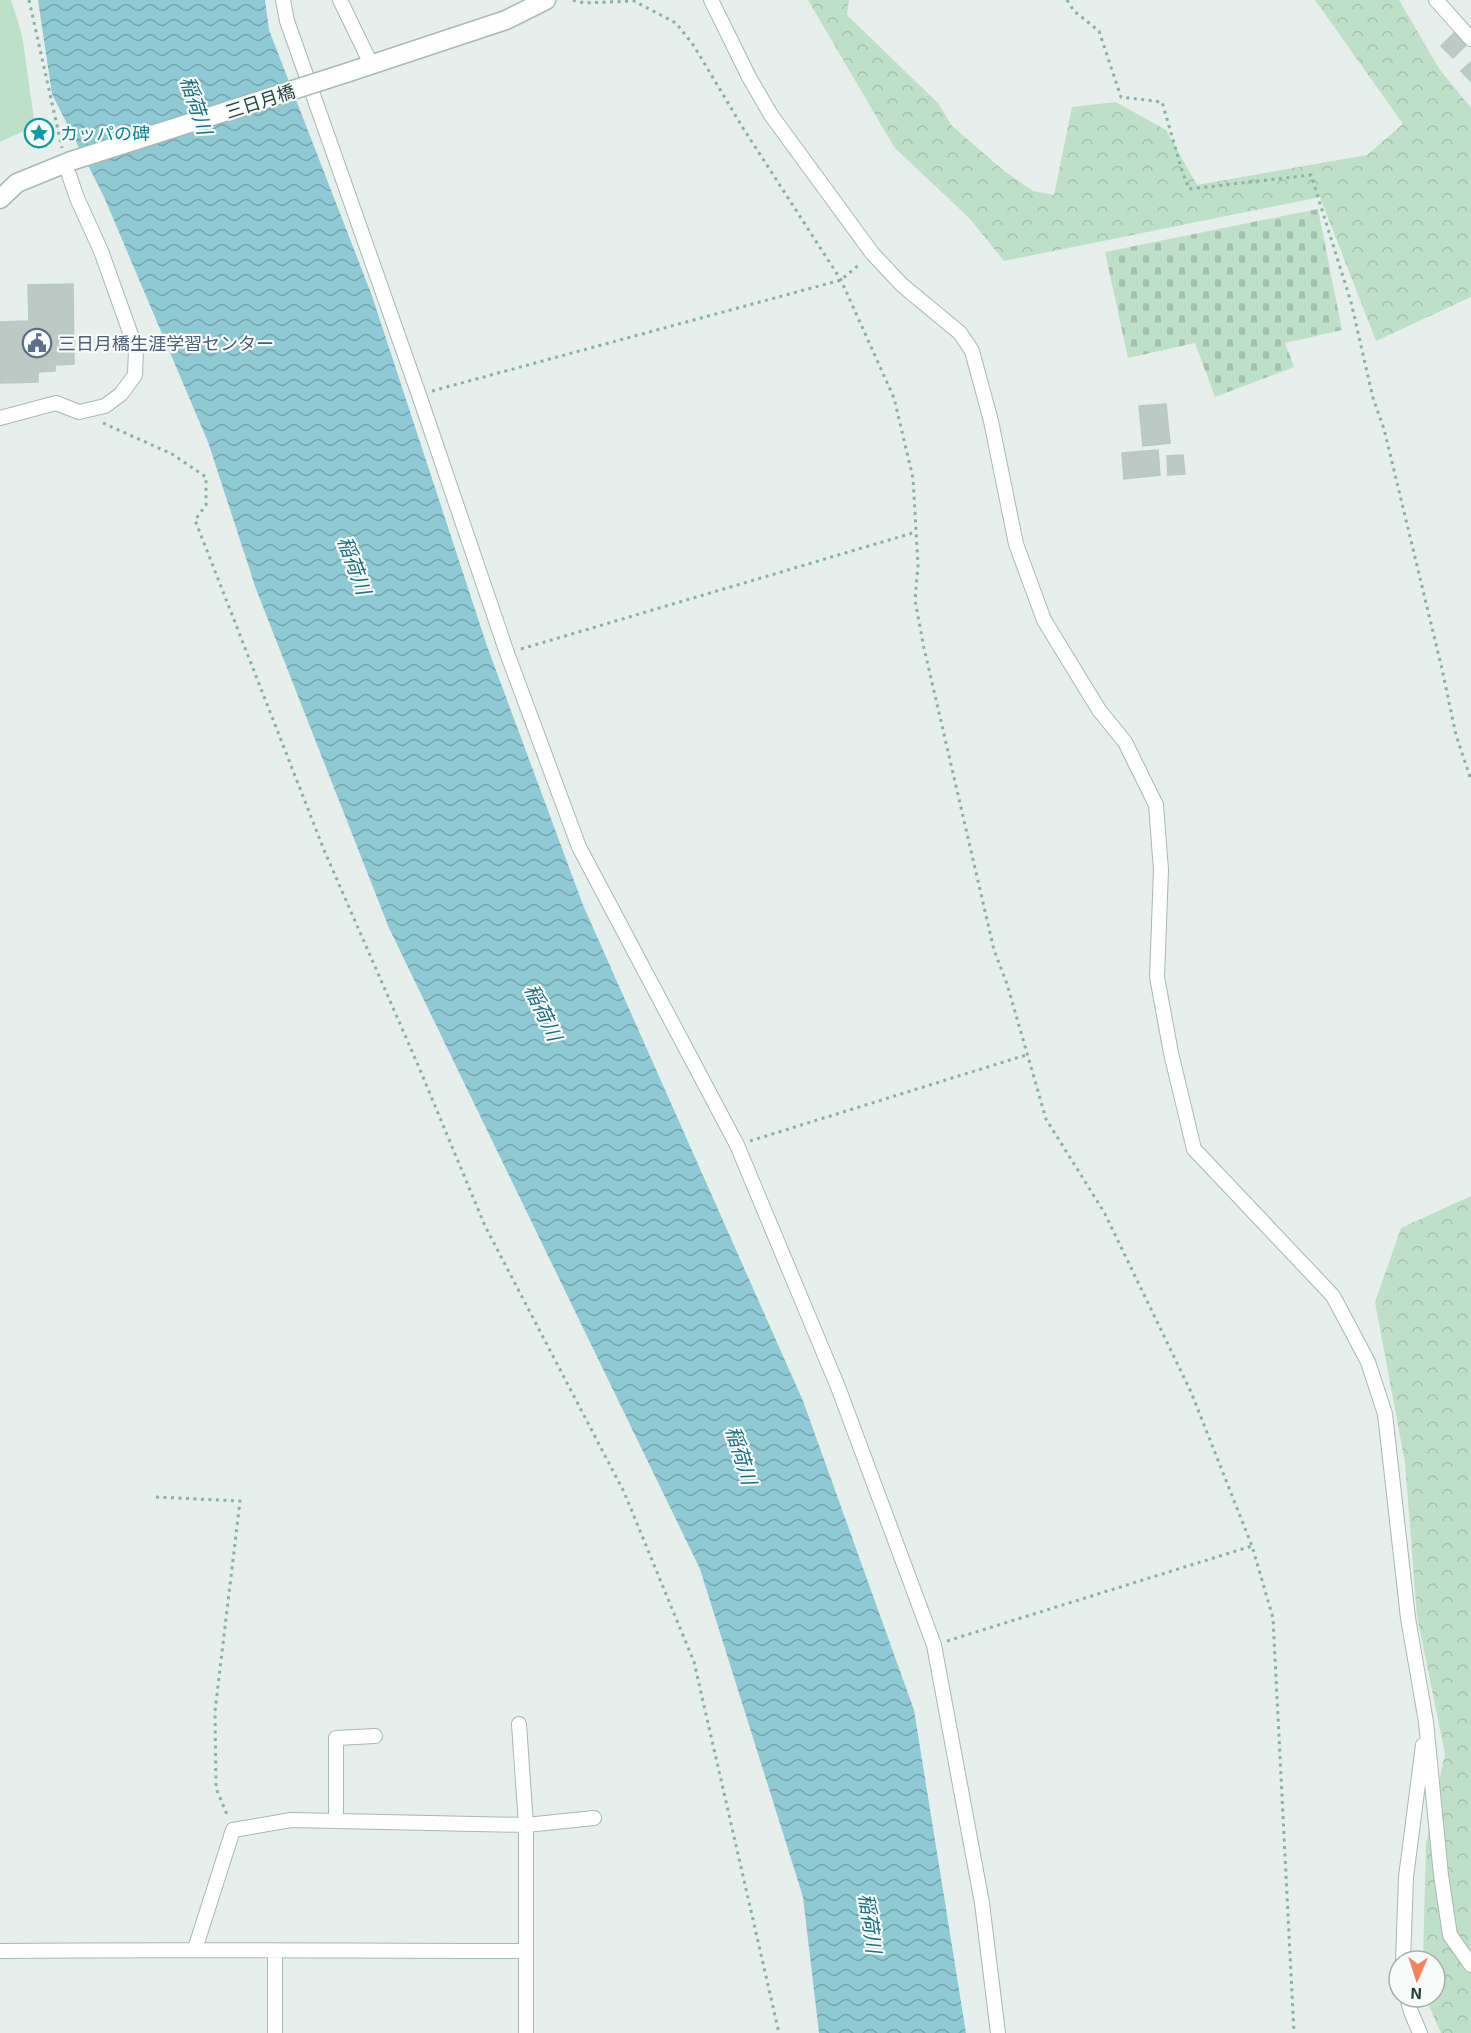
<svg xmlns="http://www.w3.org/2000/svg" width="1471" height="2033" viewBox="0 0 1471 2033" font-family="'Exo 2','Noto Sans JP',sans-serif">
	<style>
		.forest { fill: url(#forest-crowns) }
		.cemetery { fill: url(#cemetery-stones) }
		.park { fill: #bfe0c8 }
		.water { fill: url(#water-waves) }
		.building { fill: #bbcac4; stroke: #b8c9c2; stroke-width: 1.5 }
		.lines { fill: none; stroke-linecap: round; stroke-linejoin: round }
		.street-casing { stroke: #a8b8b2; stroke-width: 16 }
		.secondary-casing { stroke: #a4bbb3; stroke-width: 21 }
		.path { stroke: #86b3a5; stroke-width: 3; stroke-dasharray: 3 4.5; stroke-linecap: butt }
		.street { stroke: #fff; stroke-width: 14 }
		.secondary { stroke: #fff; stroke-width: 18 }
		.secondary-bridge-casing { stroke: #a4bbb3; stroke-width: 21; stroke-linecap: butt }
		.secondary-bridge { stroke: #fff; stroke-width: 18 }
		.labels { text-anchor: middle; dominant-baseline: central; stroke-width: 4.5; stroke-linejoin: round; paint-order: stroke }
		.street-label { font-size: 18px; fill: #24423a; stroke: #f7fbf9 }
		.culture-label { font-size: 18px; fill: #0d838f; stroke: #f7fbf9; text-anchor: start }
		.service-label { font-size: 18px; fill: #4e5e75; stroke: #f7fbf9; text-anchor: start }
		.water-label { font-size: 20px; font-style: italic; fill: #1c6f80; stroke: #f7fbf9 }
	</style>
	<defs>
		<pattern id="forest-crowns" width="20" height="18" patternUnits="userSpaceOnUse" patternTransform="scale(1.5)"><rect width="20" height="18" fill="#bfe0c8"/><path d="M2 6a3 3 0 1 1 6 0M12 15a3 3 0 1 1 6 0" fill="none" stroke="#a4c1ad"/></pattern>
		<pattern id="cemetery-stones" width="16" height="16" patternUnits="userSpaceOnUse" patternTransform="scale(1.5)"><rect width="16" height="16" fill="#bfe0c8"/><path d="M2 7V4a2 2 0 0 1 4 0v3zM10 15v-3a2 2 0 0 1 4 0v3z" fill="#a4c1ad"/></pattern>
		<pattern id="water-waves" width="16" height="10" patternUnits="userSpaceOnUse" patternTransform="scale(1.5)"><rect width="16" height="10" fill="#8ec9d4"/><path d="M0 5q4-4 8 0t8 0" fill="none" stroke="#74a5ad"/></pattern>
	</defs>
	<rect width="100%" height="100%" fill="#e6efeb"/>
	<path class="forest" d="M808,0H849L847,15L938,103L952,126L1003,170L1033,191L1054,195L1072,107L1116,102L1166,130L1197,185L1367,155L1403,124L1315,0H1399L1440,70L1471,108V297L1376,341L1320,197L1004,261L970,219L894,147Z
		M1471,1196V2033H1441L1425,1997H1435V1961H1423L1426,1844L1445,1754L1417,1616L1405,1463L1375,1302L1401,1228Z"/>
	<path class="cemetery" d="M1318,209L1342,330L1285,343L1294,367L1215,397L1195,343L1128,358L1105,252Z"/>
	<path class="park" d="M0,0H11L22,35L35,126L0,142Z"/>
	<path class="water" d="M38,0H265L269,30L372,296L487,646L583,905L803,1401L914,1710L966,2033H819L803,1897L700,1569L389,928L256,589L208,442L104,197L52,94Z"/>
	<path class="building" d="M1454,33L1466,45L1453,58L1441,46Z
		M1471,62V82L1461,71Z
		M73,284L74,364L55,365V371L38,372V382L0,383V322L29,321L28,285Z
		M1166,404L1170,443L1143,446L1139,406Z
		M1158,450L1160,475L1124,479L1122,453Z
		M1183,455L1185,474L1168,475L1167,456Z"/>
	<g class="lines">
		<g class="street-casing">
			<path id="street" d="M283,0L287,21L419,395L507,653L579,847L737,1145L838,1387L934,1645L982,1903L998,2033
				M340,0L372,66
				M711,0L749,77L771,115L872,253L902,285L960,333L972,351L991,421L1016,544L1044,620L1099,710L1125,742L1156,805L1161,870L1157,977L1171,1053L1194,1149L1333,1296L1368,1362L1385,1414L1408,1618L1426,1722L1441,1875L1450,1935L1471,1965
				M1436,0L1471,39
				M0,418L56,403L79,412L105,406L121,394L135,375L136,349L101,251L77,198L65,163
				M519,1724L526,1825V2033
				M336,1821V1738L375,1736
				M195,1949L233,1830L291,1820L526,1825L594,1818
				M0,1951C175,1949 350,1951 525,1951
				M275,1951V2033
				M1403,1961L1406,1877L1423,1745
				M1407,1997L1411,2012L1420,2033"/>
		</g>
		<g class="secondary-casing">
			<path id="secondary" d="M346,73L506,20L546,0
				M0,199L17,183L71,161"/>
		</g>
		<path class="path" d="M29,0L62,148
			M573,0L584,3L634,1L676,23L694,46L743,128L841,280L894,398L913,478L918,565L915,600L924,648L994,950L1007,984L1046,1119L1104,1212L1191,1392L1252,1546L1273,1618L1294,2033
			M1067,0L1074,11L1099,31L1121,97L1162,102L1183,174L1189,189L1311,175L1351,302L1373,398L1384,429L1442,669L1456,735L1471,780
			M432,391L841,280L861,263
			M103,423L172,454L206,477V505L195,520L324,850L418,1065L485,1226L624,1492L694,1662L779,2033
			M521,649L916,532
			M750,1141L1026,1055
			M156,1497L240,1501L215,1711L216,1788L228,1817
			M947,1641L1252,1546"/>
		<use href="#street" class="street"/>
		<use href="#secondary" class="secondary"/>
		<g class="secondary-bridge-casing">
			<path id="secondary-bridge" d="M71,161L346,73"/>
		</g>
		<use href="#secondary-bridge" class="secondary-bridge"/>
	</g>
	<defs>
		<g id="sight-ring" transform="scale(1.5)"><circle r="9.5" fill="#f7fbf9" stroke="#0f9aa8" stroke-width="1.5"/><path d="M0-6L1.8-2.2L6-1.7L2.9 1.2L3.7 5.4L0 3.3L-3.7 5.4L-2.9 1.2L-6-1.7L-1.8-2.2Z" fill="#0f9aa8"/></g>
		<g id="civic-ring" transform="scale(1.5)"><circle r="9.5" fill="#f7fbf9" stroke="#5c6f8a" stroke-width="1.5"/><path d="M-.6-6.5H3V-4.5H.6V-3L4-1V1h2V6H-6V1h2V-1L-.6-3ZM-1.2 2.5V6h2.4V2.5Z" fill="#5c6f8a"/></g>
	</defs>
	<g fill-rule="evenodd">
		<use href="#sight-ring" x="39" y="133"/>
		<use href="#civic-ring" x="37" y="343"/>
	</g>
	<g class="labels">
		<g class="street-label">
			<text transform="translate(260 101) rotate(-18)">三日月橋</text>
		</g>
		<g class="culture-label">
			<text x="60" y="133">カッパの碑</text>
		</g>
		<g class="service-label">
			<text x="58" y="343">三日月橋生涯学習センター</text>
		</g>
		<g class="water-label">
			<text transform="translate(197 105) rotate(72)">稲荷川</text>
			<text transform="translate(355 565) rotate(70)">稲荷川</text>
			<text transform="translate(544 1012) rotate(65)">稲荷川</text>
			<text transform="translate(742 1455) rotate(73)">稲荷川</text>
			<text transform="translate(871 1923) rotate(82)">稲荷川</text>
		</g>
	</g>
	<g transform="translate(1417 1979) rotate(183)"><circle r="28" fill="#f7fbf9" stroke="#a3b1ad" stroke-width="1.5"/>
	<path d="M0-4.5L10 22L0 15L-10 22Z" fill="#f4845f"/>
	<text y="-9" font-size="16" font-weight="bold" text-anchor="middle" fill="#24423a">N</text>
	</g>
</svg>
